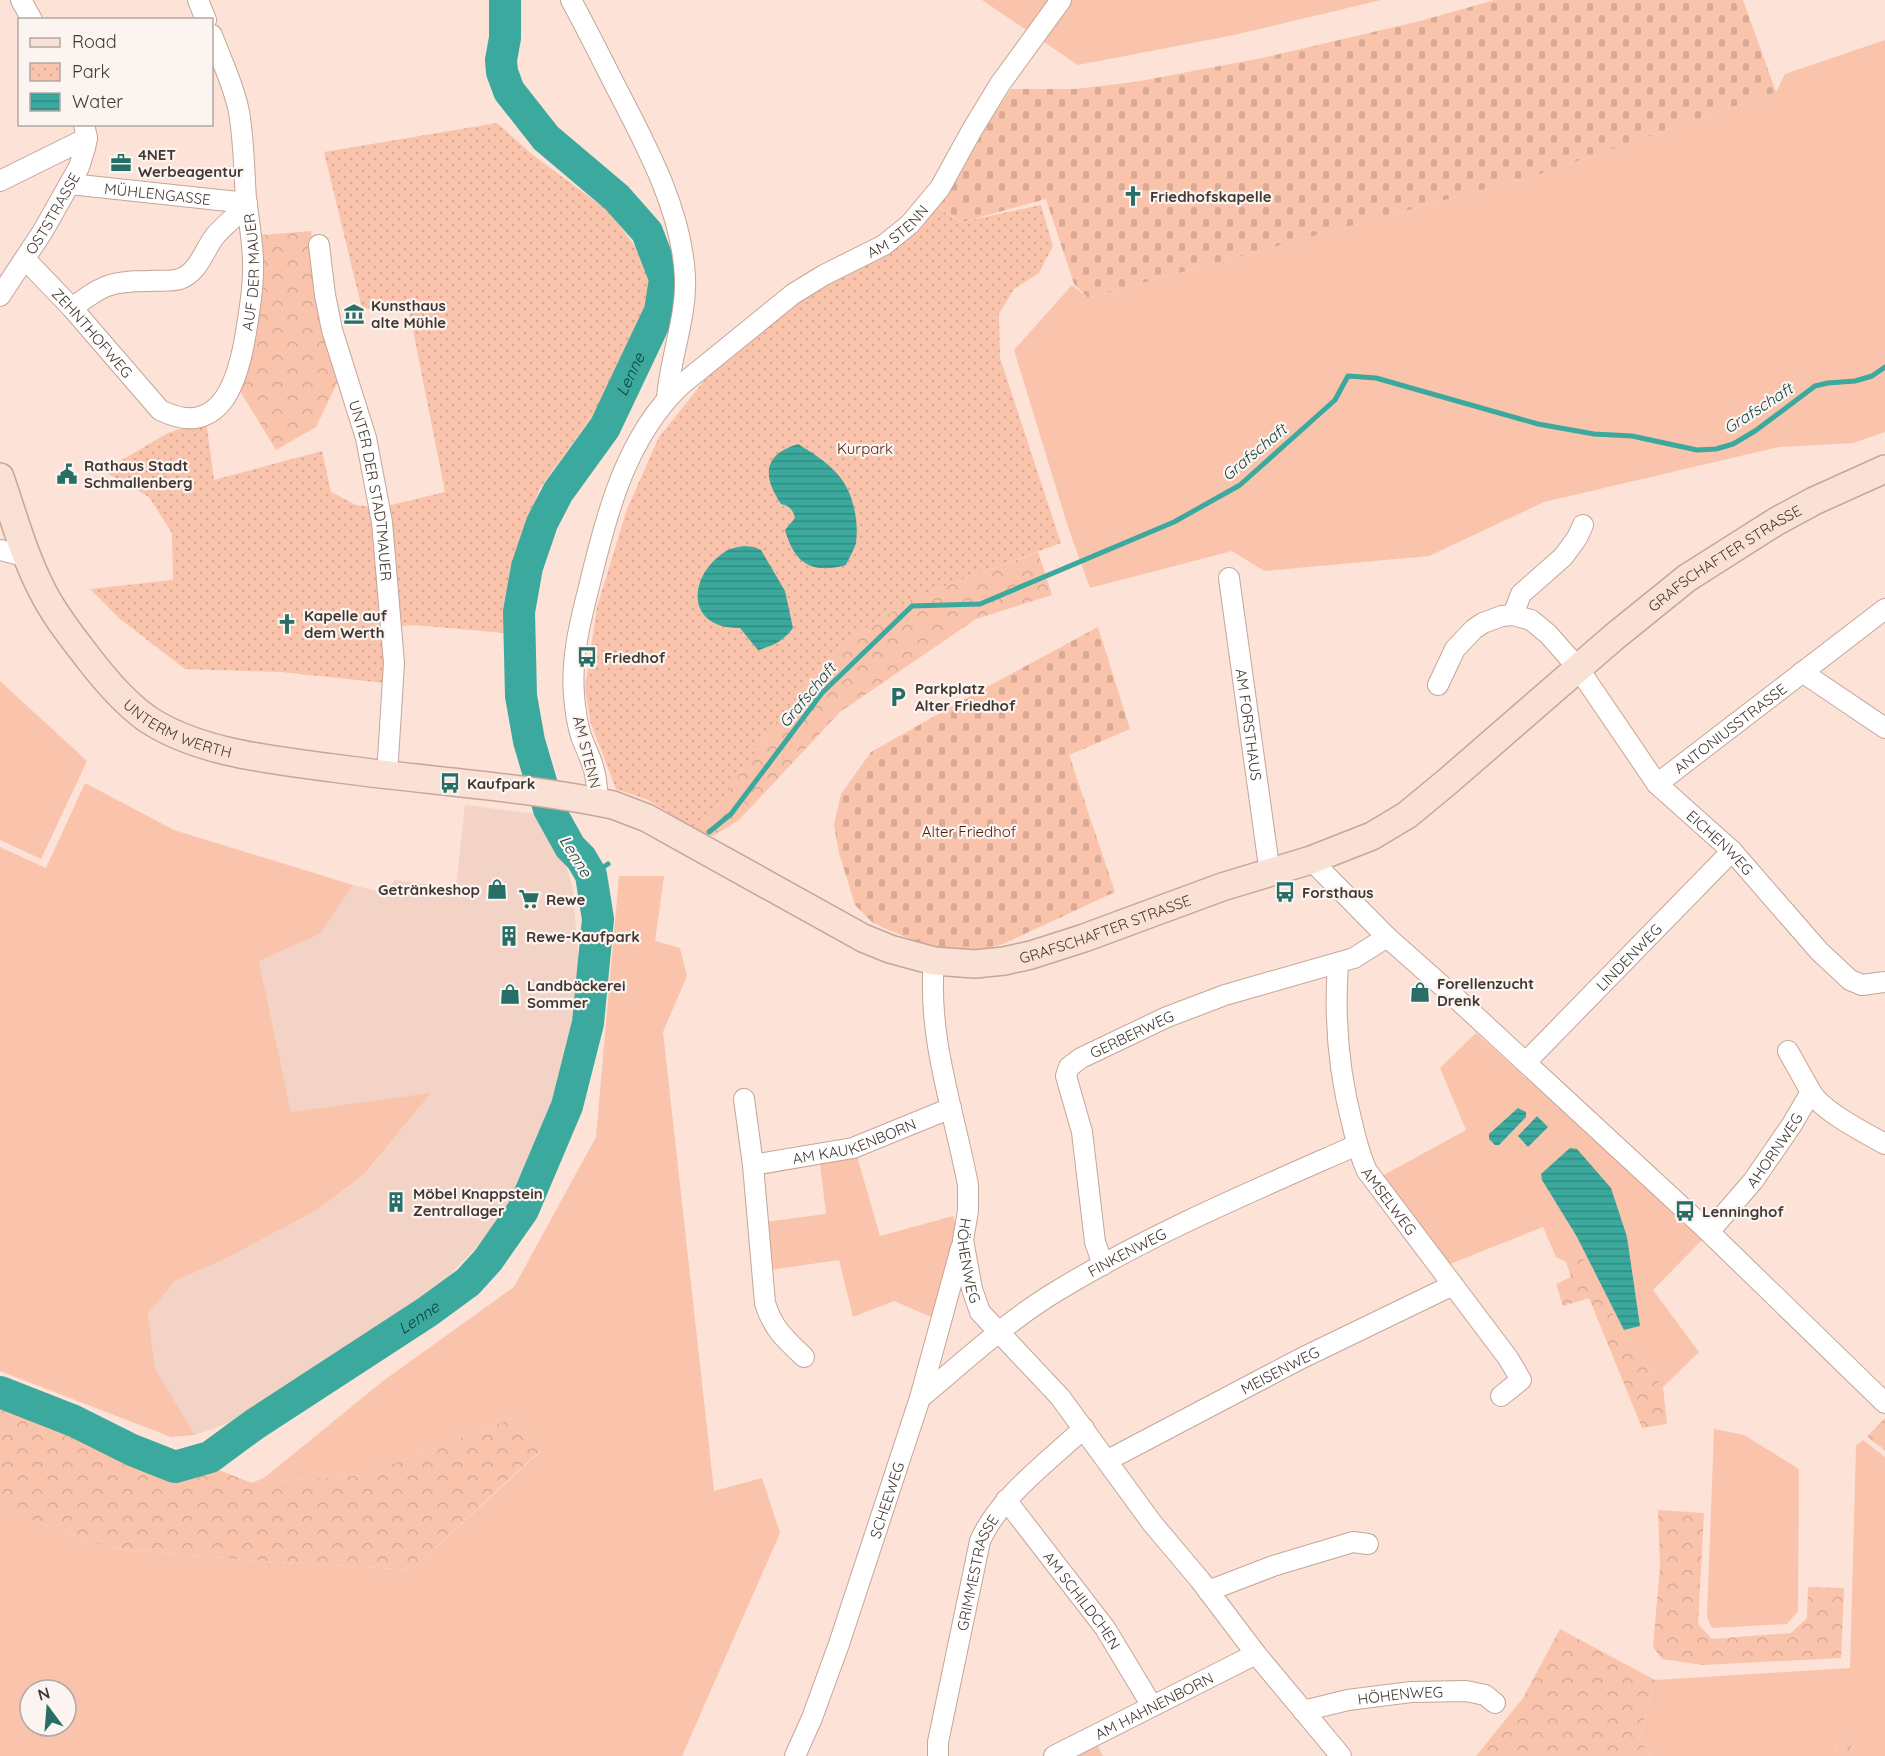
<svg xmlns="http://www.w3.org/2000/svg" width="1885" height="1756" viewBox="0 0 1885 1756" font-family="Quicksand,sans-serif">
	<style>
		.built { fill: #f2d3c5 }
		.green { fill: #fac4ac; fill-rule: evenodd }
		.forest { fill: url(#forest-crowns) }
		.cemetery { fill: url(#cemetery-stones) }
		.park { fill: url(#park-dots) }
		.water { fill: url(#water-rules) }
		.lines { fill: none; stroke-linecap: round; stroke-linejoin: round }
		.stream { stroke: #3ba99d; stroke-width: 5 }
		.river { stroke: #3ba99d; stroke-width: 32 }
		.street-casing { stroke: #c5a699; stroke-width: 22 }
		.secondary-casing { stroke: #c5a699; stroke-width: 30 }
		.street { stroke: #fff; stroke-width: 20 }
		.secondary { stroke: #fae1d5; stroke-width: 27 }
		.labels { text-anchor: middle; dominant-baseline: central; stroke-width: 4.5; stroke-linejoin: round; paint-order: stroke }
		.poi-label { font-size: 15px; font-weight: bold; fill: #433731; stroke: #fbf4f1; text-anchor: start }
		.street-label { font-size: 15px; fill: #433731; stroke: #fbf4f1 }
		.park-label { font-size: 15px; fill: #4e1f07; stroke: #fbf4f1 }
		.water-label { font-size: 16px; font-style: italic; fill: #0d3f3a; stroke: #fbf4f1 }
	</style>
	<defs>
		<pattern id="forest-crowns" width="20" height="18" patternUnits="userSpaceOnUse" patternTransform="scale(1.5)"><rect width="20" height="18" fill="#fac4ac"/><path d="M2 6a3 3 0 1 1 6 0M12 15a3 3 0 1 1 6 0" fill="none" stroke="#d8a994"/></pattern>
		<pattern id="cemetery-stones" width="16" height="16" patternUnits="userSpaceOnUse" patternTransform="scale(1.5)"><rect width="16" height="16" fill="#fac4ac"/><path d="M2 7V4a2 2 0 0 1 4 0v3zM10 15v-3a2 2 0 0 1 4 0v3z" fill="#d8a994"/></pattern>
		<pattern id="park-dots" width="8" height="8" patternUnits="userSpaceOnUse" patternTransform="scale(1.5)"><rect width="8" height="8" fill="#fac4ac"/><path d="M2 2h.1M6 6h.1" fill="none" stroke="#d8a994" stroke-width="1.8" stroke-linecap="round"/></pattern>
		<pattern id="water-rules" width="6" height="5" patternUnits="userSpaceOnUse" patternTransform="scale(1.5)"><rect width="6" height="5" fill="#3ba99d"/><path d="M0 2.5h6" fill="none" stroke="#338a81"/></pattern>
	</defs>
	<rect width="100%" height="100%" fill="#fce2d7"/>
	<path class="built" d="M465,805L553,816L573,890L580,982L581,1055L551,1135L499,1224L443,1282L373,1336L256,1413L195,1435L155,1368L148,1314L175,1281L227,1258L317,1210L363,1177L430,1094L291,1112L259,961L320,934L353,885L384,893L395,880L456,888Z"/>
	<path class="green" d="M982,0H1381L1234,35L1078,65Z
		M1885,40V432L1853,443L1779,447L1544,502L1429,556L1264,571L1232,551L1090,588L1069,530L1014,350L1072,285L1088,298L1540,174L1776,92L1785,74Z
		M0,681L87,761L41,859L0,840Z
		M85,783L174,830L353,885L320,934L259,961L291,1112L431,1093L363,1176L317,1210L227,1258L175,1281L148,1314L155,1368L195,1435L171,1437L0,1371V847L46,868Z
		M619,876H664L655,941L680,948L687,976L663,1032L714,1491L762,1478L780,1533L682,1756H0V1508L110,1548L247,1560L411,1570L541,1451L513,1418L364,1475L251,1483L264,1478L383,1381L514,1287L596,1137ZM30,1690H66V1726H30Z
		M1476,1033L1704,1238L1653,1290L1699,1352L1663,1387L1629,1344L1582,1258L1566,1262L1556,1257L1543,1227L1450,1264L1382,1176L1466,1130L1440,1068ZM1542,1180L1627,1237H1577Z
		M857,1156L880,1236L953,1216L958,1232L934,1318L894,1301L853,1317L839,1260L770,1270L764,1222L826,1214L820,1163Z
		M1714,1429L1744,1435L1799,1469L1798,1611L1787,1624L1712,1628L1707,1617Z
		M1863,1440L1885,1457V1756H1853L1850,1739L1835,1742L1836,1756H1651L1639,1739L1655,1680L1850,1668L1856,1446Z
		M1096,1743L1103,1756H1071Z"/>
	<path class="forest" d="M311,231L319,305L340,377L316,427L276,450L238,388L263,275L262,235Z
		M1038,552L1052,595L976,619L840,712L739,820L713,836L699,832L778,719L844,642L915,597Z
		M1582,1257L1629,1344L1663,1387L1667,1424L1642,1428L1589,1298L1563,1306L1556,1284L1571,1277L1566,1262Z
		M23,1393L252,1483L364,1475L513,1418L541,1450L411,1570L247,1560L110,1548L0,1508V1399Z
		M1885,1418V1450L1867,1437Z
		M1658,1510L1704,1513L1698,1624L1712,1639L1791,1633L1807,1618L1808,1587L1844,1588L1841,1658L1703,1665L1662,1659L1653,1647L1660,1566Z
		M1560,1629L1655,1680L1639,1739L1651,1756H1476L1523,1698Z
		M1850,1739L1853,1756H1836L1835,1742Z"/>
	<path class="cemetery" d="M1495,0H1743L1776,92L1540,174L1088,298L1074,284L1046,199L962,222L933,204L1011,89H1075L1135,82L1262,58L1420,21Z
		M1098,627L1130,729L1069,755L1115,892L1003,944L984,949H946L924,945L873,923L855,905L839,853L834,825L841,794L871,752L974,694Z"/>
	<path class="park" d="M497,123L534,156L610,212L647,263L652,277L633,360L540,488L512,565L505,633L414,625L392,627L385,683L281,672L185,669L120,619L90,589L173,580L172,533L149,497L103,471L168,433L206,420L214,480L322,451L331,492L356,505L379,508L445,492L408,305L362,309L324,152Z
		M934,205L961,222L1041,205L1053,246L1039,273L1014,289L999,314L1000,358L1061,543L915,597L844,642L778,719L699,832L648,800L616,789L590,721L585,687L597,607L627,509L659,437L716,366L808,291Z"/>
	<path class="water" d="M798,444C831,464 851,479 856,519C857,527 857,535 856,543C854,550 849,558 846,565C813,574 795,565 785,530L795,518C793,510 790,506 781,504C763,477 762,455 798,444Z
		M744,546L754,547L761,550L785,591L793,628C783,641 773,646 758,650L740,628C685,629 687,576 726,551C731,548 738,547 744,546Z
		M1518,1108L1526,1112V1117L1499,1145H1495L1489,1139V1134Z
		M1537,1116L1548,1127L1528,1147L1518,1136Z
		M1570,1148L1577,1149L1611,1188L1627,1237L1640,1326L1624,1330L1577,1237L1542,1180L1541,1174Z"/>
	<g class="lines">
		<path class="stream" d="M709,832L731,814L822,693L912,606L980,604L1174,522L1240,485L1335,400L1348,376L1376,378L1538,424L1594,434L1632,436L1697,450L1716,449L1733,444L1755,431L1815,386L1828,383L1855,381L1872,376L1885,367
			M591,875L608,864"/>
		<path class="river" id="s1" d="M0,1392L74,1421L132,1450L175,1467L210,1457L255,1424L427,1312L468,1282L488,1260L523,1210L567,1106L588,1023L598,919L591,875L581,858L570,847L549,809L529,741L521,696L519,612L527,567L542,523L558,492L605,427L660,311L665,279L647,232L617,198L546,138L509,91L502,72L501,60L505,38V0"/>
		<g class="street-casing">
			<g id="street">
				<path d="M21,0L32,20"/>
				<path d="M198,0L206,20"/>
				<path d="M571,0C588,31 603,62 619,93C648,149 682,212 685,277C687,317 670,357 667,398"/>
				<path d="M0,181L87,138"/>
				<path id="s2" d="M70,184L247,203C238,216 225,224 215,236C204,250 199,272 180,279C170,282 158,280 148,281C109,281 102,286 72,308"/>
				<path id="s3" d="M319,245L325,295L332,330L366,438L382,522L394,663L387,775"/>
				<path id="s4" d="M25,259L72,308L160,410C224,442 240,373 247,326C250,307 253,289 253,271C254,247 249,222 246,199C244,170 244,141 239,112C234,85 221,60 212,35"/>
				<path id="s5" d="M0,296L43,231L79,167L85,148L87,138L84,124"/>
				<path d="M0,550L28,557"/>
				<path id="s6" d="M1229,578L1270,874"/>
				<path d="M1513,615L1521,594L1563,557L1577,538L1583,525"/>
				<path d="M1802,672L1885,728"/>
				<path id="s7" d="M1438,685L1455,649L1474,629L1483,623L1502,616L1513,615L1531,620L1548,634L1578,668L1657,784L1732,851L1819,951L1850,980L1862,985L1885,982"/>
				<path id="s8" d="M1657,784L1885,609"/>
				<path id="s9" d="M598,802C597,791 597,780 594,770C591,758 585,747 581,736C577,723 575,709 574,695C571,658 580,622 589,587C606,515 626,437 681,385L793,294L824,275L884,245L910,224L940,188L972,130L1000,84L1061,0"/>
				<path d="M1311,860L1387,937L1458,1000L1709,1232L1885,1403"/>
				<path id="s10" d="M934,961C927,1037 954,1111 968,1185V1211L963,1240L972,1289L980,1312L1060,1397L1152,1523L1200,1580L1256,1654L1341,1756"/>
				<path id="s11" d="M1338,964C1334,1019 1338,1069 1352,1123C1356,1140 1360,1156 1367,1171L1508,1358L1521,1380L1501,1396"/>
				<path d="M1788,1051L1811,1092"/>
				<path id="s12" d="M1526,1062L1732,851"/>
				<path id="s13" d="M744,1099L753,1165L853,1148L951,1108"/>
				<path d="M753,1165L765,1303C773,1329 785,1339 804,1357"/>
				<path id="s14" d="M1709,1232L1753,1181L1791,1126L1811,1092C1822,1111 1865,1133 1885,1144"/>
				<path id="s15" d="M1103,1265L1095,1242L1082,1132L1066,1076L1069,1067L1081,1058L1167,1017L1225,995L1354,958L1387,937"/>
				<path id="s16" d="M920,1398C965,1361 1007,1321 1057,1291C1152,1233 1255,1190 1357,1145"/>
				<path id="s17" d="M1108,1460L1302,1358L1453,1285"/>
				<path id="s18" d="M1006,1500L1105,1628L1152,1706"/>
				<path d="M1208,1591L1273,1566L1353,1542L1368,1544"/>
				<path id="s19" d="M1303,1711L1348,1700L1411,1692L1466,1691L1485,1695L1495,1703"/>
				<path id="s20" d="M795,1756L812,1718L839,1644L920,1398L961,1248"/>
				<path id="s21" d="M938,1756V1742L980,1541C999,1497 1049,1461 1084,1428"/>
				<path id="s22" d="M1054,1756L1256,1654"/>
			</g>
		</g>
		<g class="secondary-casing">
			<g id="secondary">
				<path id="s23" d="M0,477C13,515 24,556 43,592C55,616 73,638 89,659C106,681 124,702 146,718C197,753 273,760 333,768C426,781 521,786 613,805L647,818L863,938L890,949L934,961L975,964L1004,961L1031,955L1084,938L1222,887L1311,860L1372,836L1407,815L1447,782L1614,637L1687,578L1777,521L1814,501L1885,469"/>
			</g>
		</g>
		<use href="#street" class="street"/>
		<use href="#secondary" class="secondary"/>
	</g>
	<defs>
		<g id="office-bare" transform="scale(1.62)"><path d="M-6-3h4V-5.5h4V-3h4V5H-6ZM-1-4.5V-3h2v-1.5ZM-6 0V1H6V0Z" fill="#266e66" stroke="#fbf4f1" stroke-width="2.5" paint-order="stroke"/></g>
		<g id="church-bare" transform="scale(1.62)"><path d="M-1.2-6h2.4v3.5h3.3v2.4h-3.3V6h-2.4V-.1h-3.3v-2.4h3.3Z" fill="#266e66" stroke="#fbf4f1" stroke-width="2.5" paint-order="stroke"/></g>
		<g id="museum-bare" transform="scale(1.62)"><path d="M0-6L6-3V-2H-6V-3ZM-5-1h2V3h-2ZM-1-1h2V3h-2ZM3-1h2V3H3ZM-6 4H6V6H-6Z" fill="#266e66" stroke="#fbf4f1" stroke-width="2.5" paint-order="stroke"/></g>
		<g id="civic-bare" transform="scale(1.62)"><path d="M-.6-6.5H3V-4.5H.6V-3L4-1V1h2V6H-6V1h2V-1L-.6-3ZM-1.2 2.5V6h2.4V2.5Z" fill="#266e66" stroke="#fbf4f1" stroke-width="2.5" paint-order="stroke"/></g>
		<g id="bus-bare" transform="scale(1.62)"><path d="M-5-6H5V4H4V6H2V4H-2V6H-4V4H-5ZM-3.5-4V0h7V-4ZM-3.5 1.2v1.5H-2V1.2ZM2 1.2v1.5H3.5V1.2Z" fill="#266e66" stroke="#fbf4f1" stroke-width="2.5" paint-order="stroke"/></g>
		<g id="parking-bare" transform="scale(1.62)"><path d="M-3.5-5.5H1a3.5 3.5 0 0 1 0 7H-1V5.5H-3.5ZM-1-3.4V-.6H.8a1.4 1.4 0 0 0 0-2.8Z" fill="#266e66" stroke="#fbf4f1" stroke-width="2.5" paint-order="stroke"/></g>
		<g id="shop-bare" transform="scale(1.62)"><path d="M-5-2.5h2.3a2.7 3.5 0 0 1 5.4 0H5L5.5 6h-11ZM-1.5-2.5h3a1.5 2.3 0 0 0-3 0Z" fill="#266e66" stroke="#fbf4f1" stroke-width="2.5" paint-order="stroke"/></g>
		<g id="supermarket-bare" transform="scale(1.62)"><path d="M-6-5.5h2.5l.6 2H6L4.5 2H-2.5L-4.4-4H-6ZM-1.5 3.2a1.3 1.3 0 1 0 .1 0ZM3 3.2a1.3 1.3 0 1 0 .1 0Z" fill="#266e66" stroke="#fbf4f1" stroke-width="2.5" paint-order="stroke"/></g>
		<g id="building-bare" transform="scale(1.62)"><path d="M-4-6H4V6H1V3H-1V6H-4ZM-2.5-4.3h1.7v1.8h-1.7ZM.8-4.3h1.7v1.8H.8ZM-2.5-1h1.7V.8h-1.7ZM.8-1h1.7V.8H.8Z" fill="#266e66" stroke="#fbf4f1" stroke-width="2.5" paint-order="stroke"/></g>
	</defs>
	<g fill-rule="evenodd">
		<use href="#office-bare" x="121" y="163"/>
		<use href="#church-bare" x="1133" y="196"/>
		<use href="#museum-bare" x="354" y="314"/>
		<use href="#civic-bare" x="67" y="474"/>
		<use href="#church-bare" x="287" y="624"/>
		<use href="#bus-bare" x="587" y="657"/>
		<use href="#parking-bare" x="898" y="697"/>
		<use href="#bus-bare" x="450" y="783"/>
		<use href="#shop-bare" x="497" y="889"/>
		<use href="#bus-bare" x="1285" y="892"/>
		<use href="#supermarket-bare" x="529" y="899"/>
		<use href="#building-bare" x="509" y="936"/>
		<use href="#shop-bare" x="1420" y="992"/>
		<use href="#shop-bare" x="510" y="994"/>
		<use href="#building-bare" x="396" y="1202"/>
		<use href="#bus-bare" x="1685" y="1211"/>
	</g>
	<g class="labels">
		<g class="poi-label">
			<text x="138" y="154">4NET<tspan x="138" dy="17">Werbeagentur</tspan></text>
			<text x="1150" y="196">Friedhofskapelle</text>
			<text x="371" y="305">Kunsthaus<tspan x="371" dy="17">alte Mühle</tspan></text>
			<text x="84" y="465">Rathaus Stadt<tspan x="84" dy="17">Schmallenberg</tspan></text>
			<text x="304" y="615">Kapelle auf<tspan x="304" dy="17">dem Werth</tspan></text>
			<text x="604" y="657">Friedhof</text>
			<text x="915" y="688">Parkplatz<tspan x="915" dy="17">Alter Friedhof</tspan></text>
			<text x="467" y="783">Kaufpark</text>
			<text x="480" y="889" text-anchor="end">Getränkeshop</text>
			<text x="1302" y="892">Forsthaus</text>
			<text x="546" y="899">Rewe</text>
			<text x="526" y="936">Rewe-Kaufpark</text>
			<text x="1437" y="983">Forellenzucht<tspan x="1437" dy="17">Drenk</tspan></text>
			<text x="527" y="985">Landbäckerei<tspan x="527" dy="17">Sommer</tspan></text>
			<text x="413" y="1193">Möbel Knappstein<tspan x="413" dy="17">Zentrallager</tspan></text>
			<text x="1702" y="1211">Lenninghof</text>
		</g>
		<g class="street-label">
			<text stroke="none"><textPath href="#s2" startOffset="88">MÜHLENGASSE</textPath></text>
			<text stroke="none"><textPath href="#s5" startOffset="98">OSTSTRASSE</textPath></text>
			<text stroke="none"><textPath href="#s9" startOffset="712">AM STENN</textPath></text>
			<text stroke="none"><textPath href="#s4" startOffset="406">AUF DER MAUER</textPath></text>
			<text stroke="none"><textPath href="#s4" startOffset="100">ZEHNTHOFWEG</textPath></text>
			<text stroke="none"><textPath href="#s3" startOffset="252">UNTER DER STADTMAUER</textPath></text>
			<text stroke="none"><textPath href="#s23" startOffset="2032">GRAFSCHAFTER STRASSE</textPath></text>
			<text stroke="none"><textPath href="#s23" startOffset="320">UNTERM WERTH</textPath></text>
			<text stroke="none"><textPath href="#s6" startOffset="148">AM FORSTHAUS</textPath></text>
			<text stroke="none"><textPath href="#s8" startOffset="92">ANTONIUSSTRASSE</textPath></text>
			<text transform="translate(587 752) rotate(76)">AM STENN</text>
			<text stroke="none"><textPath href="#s7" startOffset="422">EICHENWEG</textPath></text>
			<text stroke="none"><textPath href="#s23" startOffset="1299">GRAFSCHAFTER STRASSE</textPath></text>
			<text stroke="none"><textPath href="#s12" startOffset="147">LINDENWEG</textPath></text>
			<text stroke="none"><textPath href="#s15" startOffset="274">GERBERWEG</textPath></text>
			<text stroke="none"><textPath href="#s13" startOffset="171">AM KAUKENBORN</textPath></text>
			<text stroke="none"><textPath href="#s14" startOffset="105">AHORNWEG</textPath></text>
			<text stroke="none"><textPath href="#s11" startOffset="248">AMSELWEG</textPath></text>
			<text stroke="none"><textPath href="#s16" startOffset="254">FINKENWEG</textPath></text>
			<text stroke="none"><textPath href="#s10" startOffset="304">HÖHENWEG</textPath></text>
			<text stroke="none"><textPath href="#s17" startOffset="194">MEISENWEG</textPath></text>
			<text stroke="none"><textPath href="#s20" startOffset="272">SCHEEWEG</textPath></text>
			<text stroke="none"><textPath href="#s21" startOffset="188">GRIMMESTRASSE</textPath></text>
			<text stroke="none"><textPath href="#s18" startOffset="126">AM SCHILDCHEN</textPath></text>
			<text stroke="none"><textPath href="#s19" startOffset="99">HÖHENWEG</textPath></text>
			<text stroke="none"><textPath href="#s22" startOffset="112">AM HAHNENBORN</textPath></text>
		</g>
		<g class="park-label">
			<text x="865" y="448">Kurpark</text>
			<text x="969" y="831">Alter Friedhof</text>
		</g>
		<g class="water-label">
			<text stroke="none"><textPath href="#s1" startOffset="1522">Lenne</textPath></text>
			<text transform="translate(1758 408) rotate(-33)">Grafschaft</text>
			<text transform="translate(1254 452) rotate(-40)">Grafschaft</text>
			<text transform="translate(807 695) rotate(-50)">Grafschaft</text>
			<text transform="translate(576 856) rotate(58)">Lenne</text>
			<text stroke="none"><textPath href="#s1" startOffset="478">Lenne</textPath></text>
		</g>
	</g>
	<rect x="18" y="18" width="195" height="108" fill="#fbf4f1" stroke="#b1a8a4" stroke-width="1.5"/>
	<rect x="30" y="38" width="30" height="9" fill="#fae1d5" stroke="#b1a8a4" stroke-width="1.5"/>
	<text x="72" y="48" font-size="18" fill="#433731">Road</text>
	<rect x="30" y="63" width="30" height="18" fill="url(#park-dots)" stroke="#b1a8a4" stroke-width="1.5"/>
	<text x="72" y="78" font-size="18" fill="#433731">Park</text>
	<rect x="30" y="93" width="30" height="18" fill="url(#water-rules)" stroke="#b1a8a4" stroke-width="1.5"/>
	<text x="72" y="108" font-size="18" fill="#433731">Water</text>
	<g transform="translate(48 1708) rotate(344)"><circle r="28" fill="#fbf4f1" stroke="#b1a8a4" stroke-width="1.5"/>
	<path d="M0-4.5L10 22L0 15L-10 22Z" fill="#266e66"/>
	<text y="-9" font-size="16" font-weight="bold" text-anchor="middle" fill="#433731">N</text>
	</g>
</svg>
